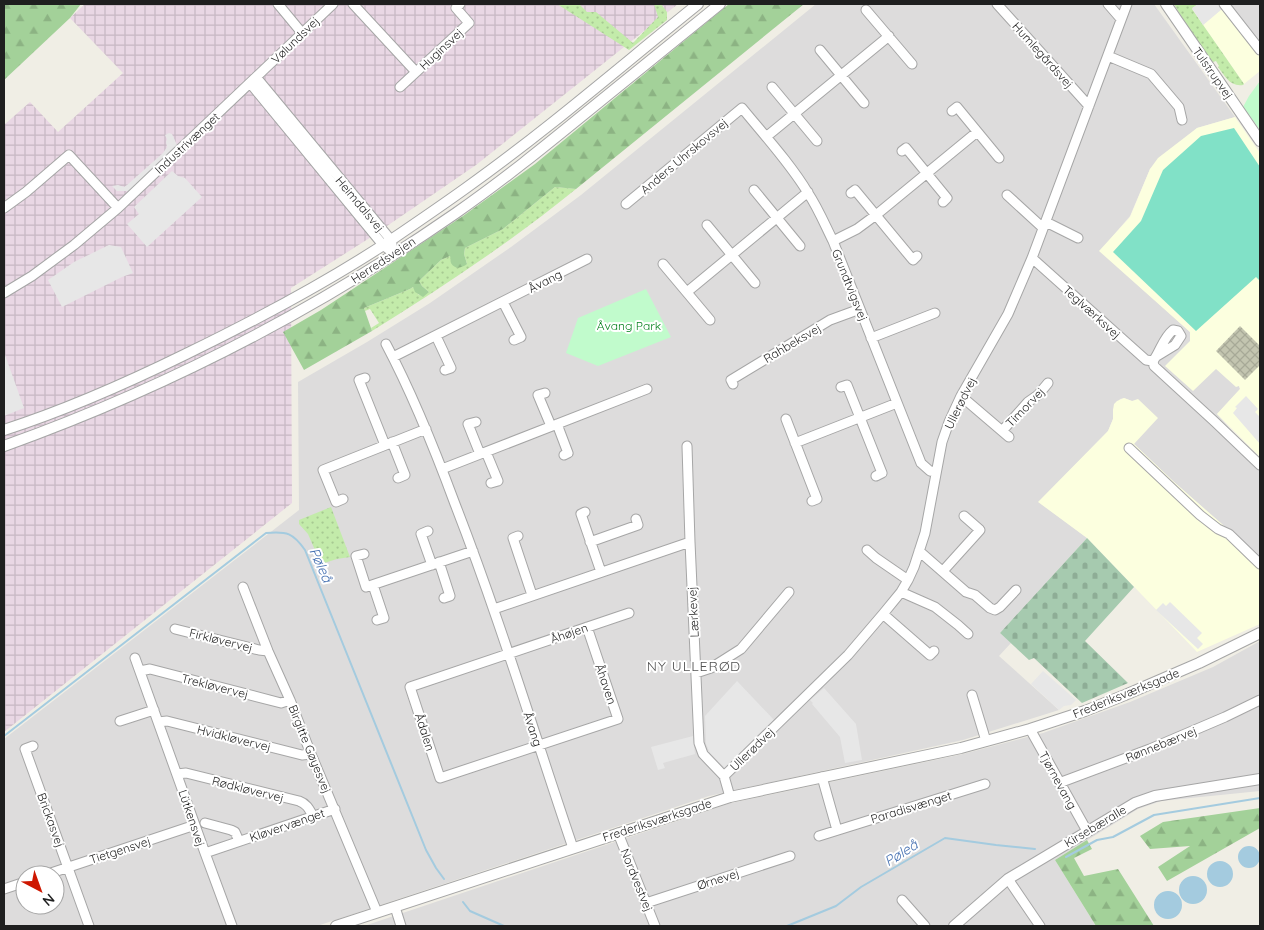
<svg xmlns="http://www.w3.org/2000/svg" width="1264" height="930" viewBox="0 0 1264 930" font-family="Quicksand,sans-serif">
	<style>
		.residential { fill: #dddcdc; fill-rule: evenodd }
		.industrial { fill: url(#industrial-grid) }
		.education { fill: #fcffdf }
		.construction { fill: url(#construction-cross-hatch) }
		.grass { fill: url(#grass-dots) }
		.forest { fill: url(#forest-firs) }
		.cemetery { fill: url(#cemetery-stones) }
		.park { fill: #c1fbcc }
		.pitch { fill: #81e1c7 }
		.parking { fill: #e7e7e7 }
		.water { fill: #a4cbdf }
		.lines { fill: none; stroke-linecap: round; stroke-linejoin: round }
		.stream { stroke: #a4cbdf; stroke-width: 2 }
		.minor-casing { stroke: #a6a6a6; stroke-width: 11 }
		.tertiary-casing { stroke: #a6a6a6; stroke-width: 12 }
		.minor { stroke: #fff; stroke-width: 9 }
		.tertiary { stroke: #fff; stroke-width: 10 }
		.labels { text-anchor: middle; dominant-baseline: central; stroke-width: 4; stroke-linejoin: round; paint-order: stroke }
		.street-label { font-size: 12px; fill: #1f1f1f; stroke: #fff }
		.park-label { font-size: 12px; fill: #098220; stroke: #fff }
		.water-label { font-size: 14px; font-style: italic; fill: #4872b2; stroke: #fff }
		.neighbourhood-label { font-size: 14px; letter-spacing: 1px; fill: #525252; stroke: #fff }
	</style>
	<defs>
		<pattern id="industrial-grid" width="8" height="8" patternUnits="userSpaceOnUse" patternTransform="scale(1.25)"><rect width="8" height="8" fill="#e9d7e4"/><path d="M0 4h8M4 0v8" fill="none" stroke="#c7b8c3"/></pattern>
		<pattern id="construction-cross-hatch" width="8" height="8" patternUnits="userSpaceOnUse" patternTransform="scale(1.25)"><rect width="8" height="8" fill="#c3c5b0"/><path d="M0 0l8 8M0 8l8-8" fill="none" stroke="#a7a997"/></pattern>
		<pattern id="grass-dots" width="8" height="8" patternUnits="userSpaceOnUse" patternTransform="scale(1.25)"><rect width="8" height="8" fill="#c3ebaa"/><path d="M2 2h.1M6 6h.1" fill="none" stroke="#a7c992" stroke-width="1.8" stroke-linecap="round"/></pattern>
		<pattern id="forest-firs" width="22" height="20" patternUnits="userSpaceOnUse" patternTransform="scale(1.25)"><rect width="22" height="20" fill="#a3d199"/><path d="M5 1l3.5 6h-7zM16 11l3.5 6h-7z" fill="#8cb383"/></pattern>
		<pattern id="cemetery-stones" width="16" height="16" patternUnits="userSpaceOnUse" patternTransform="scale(1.25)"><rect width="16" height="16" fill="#a6caaf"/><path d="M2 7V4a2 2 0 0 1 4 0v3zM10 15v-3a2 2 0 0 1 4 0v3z" fill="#8ead96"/></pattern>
	</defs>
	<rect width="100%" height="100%" fill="#f0eee5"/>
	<path class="residential" d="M816,4H1154L1235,117L1197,128L1150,169L1130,216L1100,251L1190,332V341L1239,386L1240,389L1217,414L1260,462V562L1223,525L1174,482L1134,444L1132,401L1124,398L1120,399L1113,410V419L1108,431L1039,502L1087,538L1000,633L1011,643L999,656L1059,710L963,740L709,796L317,926H4V739L299,510L298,382L367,342L430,303L511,247L581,195ZM25,875H55V905H25Z
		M1228,4H1260V45Z
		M1260,641V791L1161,801L1138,809L1055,860L1096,926H364L731,803L963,754L1043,733L1130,702L1213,667Z"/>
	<path class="industrial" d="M85,4H678L476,165L368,239L291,288L292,503L4,732V125L30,102L58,132L123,73L70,18Z"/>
	<path class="education" d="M1223,8L1260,55V71L1244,84L1203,25Z
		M1235,117L1260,153V457L1217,414L1240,389L1239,386L1236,387L1216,369L1193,391L1165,366L1190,341V332L1099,251L1130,217L1150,169L1158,158L1197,128Z
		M1124,398L1132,401L1138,399L1158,418L1134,444L1174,482L1223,525L1260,562V624L1197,652L1087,538L1038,502L1108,431L1113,419V410L1114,404L1117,401Z"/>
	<path class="construction" d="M1240,326L1260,346V365L1245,380L1216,351Z"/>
	<path class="grass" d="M557,4H579L587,12H596L633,43L658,17L654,4H661L667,12V20L629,50Z
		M1174,4H1198L1192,9L1244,84L1243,85C1230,87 1225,76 1218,67L1219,66L1216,61L1213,62L1199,47Z
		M555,187L576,189C512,241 443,287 372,331L371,328L379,323L370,309L365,311L364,308L410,289L413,287L419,295L429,292L422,286L419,281L441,260L450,256L467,264L464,254L465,248L503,229Z
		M331,507L350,557L337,559L321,564L308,534L299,524V520Z"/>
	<path class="forest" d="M4,4H81L70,18L4,80Z
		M729,4H804L576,189L555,187L503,229L465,248L464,254L467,264C462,268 455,270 451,263C450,261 451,258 450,256L441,260L419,281L422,286L429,292L423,297L415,292L413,287L410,289L364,308L372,331L304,370L283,332L321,310L463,216L535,164Z
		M1260,808V828L1167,881L1158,867L1190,846L1150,849L1140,836L1163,822Z
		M1087,840L1092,849L1074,858L1084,876L1118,869L1154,926H1096L1055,860Z"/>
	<path class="cemetery" d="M1087,538L1134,587L1085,641L1128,683L1082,703L1034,658L1029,660L1000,633Z"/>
	<path class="park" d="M1260,81V130L1243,107L1249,96Z
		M646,289L671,337L598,366L566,353L578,318Z"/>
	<path class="pitch" d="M1234,128L1260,167V281L1256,277L1196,331L1113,252L1141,221L1163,170L1201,136Z"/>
	<path class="parking" d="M1198,4H1219L1218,5L1222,9L1203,25L1192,8Z
		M169,133L172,134L177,145L130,191H117L112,186L118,185L124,187L127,185L163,153L167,147L166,142L167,139L165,135Z
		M172,171L178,176L185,178L202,197L147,247L127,224L139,214L134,207Z
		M109,245L121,247L133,273L122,277L62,307L48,280L74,262Z
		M4,352L24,408L4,416Z
		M1246,396L1258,409L1255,412L1260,417V444L1233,413L1237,408L1235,407Z
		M1170,602L1202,633L1197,638L1203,644L1198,649L1156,610L1163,603L1166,606Z
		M1043,671L1076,700L1071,705L1064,706L1059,710L1031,684Z
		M737,681L774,720L725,768L710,753L706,744L705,716Z
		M824,688L856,724L862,760L845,763L840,737L812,704L813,703L810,700Z
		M693,736L695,754L663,763L665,768L658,770L651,747Z"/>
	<path class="water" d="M1238 857a11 11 0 1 1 22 0a11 11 0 1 1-22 0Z
		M1207 874a13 13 0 1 1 26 0a13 13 0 1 1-26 0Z
		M1179 890a14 14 0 1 1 28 0a14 14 0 1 1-28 0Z
		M1154 905a14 14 0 1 1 28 0a14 14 0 1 1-28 0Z"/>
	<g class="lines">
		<path class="stream" d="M4,736L266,533C287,531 293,533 305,550L426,850L436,868L444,879
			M1066,857L1097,840L1113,837L1154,815L1260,798
			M463,902L470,911L504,926
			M787,926L836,906L861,887L945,838L996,845L1035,849"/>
		<g class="minor-casing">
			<path id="minor" d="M278,4L302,33
				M353,4L416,72
				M997,4L1089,106
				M1108,4L1121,19
				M1224,4L1260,50
				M866,10L912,64
				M820,50L864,103
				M1108,56L1151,74L1179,107L1182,120
				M256,77L391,240L394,254
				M250,83L383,245L388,249
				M400,87L469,23L456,8L460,4
				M772,87L817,141
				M952,111L957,107L999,158
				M766,137L889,36
				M902,151L906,148L947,198L943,202
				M754,190L800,246
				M851,193L855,190L913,260L917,256
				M1007,195L1043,228
				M626,204L742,108C764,135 790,163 808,193C818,208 825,225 833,241L921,463L930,471L936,472
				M4,208L26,192L69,155L118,208
				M1046,222L1078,238
				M707,225L755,283
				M833,241L857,229L876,215L977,132
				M1032,258L1146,360L1153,361
				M663,264L710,320
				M687,292L808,192
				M4,293L32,276L74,245L118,208L333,4
				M503,302L521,337L514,340
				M436,336L451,368L445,370
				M871,338L935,313
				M386,344C413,395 435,450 455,504C499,617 534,733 573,848
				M1157,356L1175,345L1181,336L1178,331L1173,330C1163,338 1160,352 1153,361L1154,366L1215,422L1260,465
				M393,357L587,259
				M365,378L359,380L385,445
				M733,384L731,380L830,320L860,309
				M841,387L847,385L882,473L876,476
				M545,393L538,395L551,426
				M961,396L1009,437
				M786,419L817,499L812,501
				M476,422L468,424L480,454
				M557,424L568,453L564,455
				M1002,431L1028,402L1038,395L1048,383
				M392,442L405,475L398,478
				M795,443L897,403
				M687,446L690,542L699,743L703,754L724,776L730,797
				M1129,448L1200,515L1218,529L1229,534L1260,564
				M486,452L498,481L491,483
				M442,469L647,389
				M343,499L336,502L323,470L426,429
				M585,512L581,514L601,572
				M428,531L421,534L432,565
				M518,536L513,538L532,595
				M590,542L638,525L636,519
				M867,550L876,558L908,580
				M919,551L966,592L975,595L990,608L995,610L1000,607L1016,590
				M364,554L356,556L366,587L473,551
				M439,562L450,596L444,598
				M943,571L980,530L964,516
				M373,585L384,618L377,620
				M243,587L268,651L290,700L311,754L377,912
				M901,592L935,607L958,625L968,634
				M494,609L690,542
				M883,614L930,655L934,651
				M587,627L618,719L440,778L410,687L629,613
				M175,629L259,650L268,651
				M135,658L205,853L232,926
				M140,671L150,669L281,703L290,700
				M696,673L711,668L741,649L789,592
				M972,695L986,741
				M120,721L154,710
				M158,722L167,721L302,755L311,754
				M1030,729L1087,831
				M33,746L25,749L89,926
				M177,774L186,773L299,801C307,804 309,809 313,816
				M724,776L848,655L883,614L901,592L908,580L914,567L925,533L942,442L949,422L961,396L1008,314L1032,258L1127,4
				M822,777L837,830
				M1059,783L1150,749L1225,717L1260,700
				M205,823L231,830L235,832L239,841
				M618,833L655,926
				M819,836L985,784
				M205,853L335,809
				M45,875L195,825
				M1008,879L1040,926
				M4,889L25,882
				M902,900L925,926
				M646,903L790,856
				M395,907L401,926"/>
		</g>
		<g class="tertiary-casing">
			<path id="tertiary" d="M1166,4L1260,141
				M4,430C66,410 127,383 186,354C256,320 326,283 391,240C416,223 441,206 466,188C546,131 621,66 698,4
				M4,446C166,388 315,311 456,213C502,181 545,146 588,111C632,75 676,40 720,4
				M336,926L730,797L961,748L1030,729L1085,711L1125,695L1199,663L1260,633
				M954,926L1008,879L1135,803L1155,796L1260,779"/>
		</g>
		<use href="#minor" class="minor"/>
		<use href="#tertiary" class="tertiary"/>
	</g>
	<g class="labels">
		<g class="street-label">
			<text transform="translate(295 40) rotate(-44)">Vølundsvej</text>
			<text transform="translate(441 49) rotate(-43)">Huginsvej</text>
			<text transform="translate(1043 55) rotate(48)">Humlegårdsvej</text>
			<text transform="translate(1213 73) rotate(55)">Tulstrupvej</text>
			<text transform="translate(187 143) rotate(-43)">Industrivænget</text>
			<text transform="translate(684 156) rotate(-40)">Anders Uhrskovsvej</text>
			<text transform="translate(360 204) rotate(50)">Heimdalsvej</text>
			<text transform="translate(383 260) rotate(-33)">Herredsvejen</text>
			<text transform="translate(545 281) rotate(-27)">Åvang</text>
			<text transform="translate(850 285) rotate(68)">Grundtvigsvej</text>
			<text transform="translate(1092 312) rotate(42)">Teglværksvej</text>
			<text transform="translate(792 343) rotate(-31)">Rahbeksvej</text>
			<text transform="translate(960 403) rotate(-64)">Ullerødvej</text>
			<text transform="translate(1025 407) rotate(-46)">Timorvej</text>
			<text transform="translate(693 612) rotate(-93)">Lærkevej</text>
			<text transform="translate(569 633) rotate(-19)">Åhøjen</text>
			<text transform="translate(221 640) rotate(14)">Firkløvervej</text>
			<text transform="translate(606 684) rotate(71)">Åhaven</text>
			<text transform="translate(215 686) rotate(14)">Trekløvervej</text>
			<text transform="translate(1126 693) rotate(-22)">Frederiksværksgade</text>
			<text transform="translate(533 729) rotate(72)">Åvang</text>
			<text transform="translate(425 732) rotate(72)">Ådalen</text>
			<text transform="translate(234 738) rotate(14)">Hvidkløvervej</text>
			<text transform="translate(1161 744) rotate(-22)">Rønnebærvej</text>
			<text transform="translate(310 749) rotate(68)">Birgitte Gøyesvej</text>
			<text transform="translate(752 749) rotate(-44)">Ullerødvej</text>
			<text transform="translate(1058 780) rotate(61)">Tjørnevang</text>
			<text transform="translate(248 789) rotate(14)">Rødkløvervej</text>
			<text transform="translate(911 807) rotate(-17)">Paradisvænget</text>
			<text transform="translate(192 818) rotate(71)">Lütkensvej</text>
			<text transform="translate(51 820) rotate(70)">Brickasvej</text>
			<text transform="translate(657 820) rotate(-18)">Frederiksværksgade</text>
			<text transform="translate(287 825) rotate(-19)">Kløvervænget</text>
			<text transform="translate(1095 826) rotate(-31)">Kirsebæralle</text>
			<text transform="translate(120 850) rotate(-18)">Tietgensvej</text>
			<text transform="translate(718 879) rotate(-18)">Ørnevej</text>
			<text transform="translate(637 880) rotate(68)">Nordvestvej</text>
		</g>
		<g class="park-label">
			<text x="629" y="325">Åvang Park</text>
		</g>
		<g class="water-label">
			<text transform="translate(321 565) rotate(66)">Pøleå</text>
			<text transform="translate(901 853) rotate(-32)">Pøleå</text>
		</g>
		<g class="neighbourhood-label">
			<text x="694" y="666">NY ULLERØD</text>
		</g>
	</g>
	<rect width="1264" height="930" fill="none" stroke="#1f1f1f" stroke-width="10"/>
	<g transform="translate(40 890) rotate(139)"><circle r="24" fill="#ffffff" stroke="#a5a5a5"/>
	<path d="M0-4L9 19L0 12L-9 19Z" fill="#ce1700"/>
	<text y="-8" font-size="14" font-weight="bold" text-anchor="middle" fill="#1f1f1f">N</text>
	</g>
</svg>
